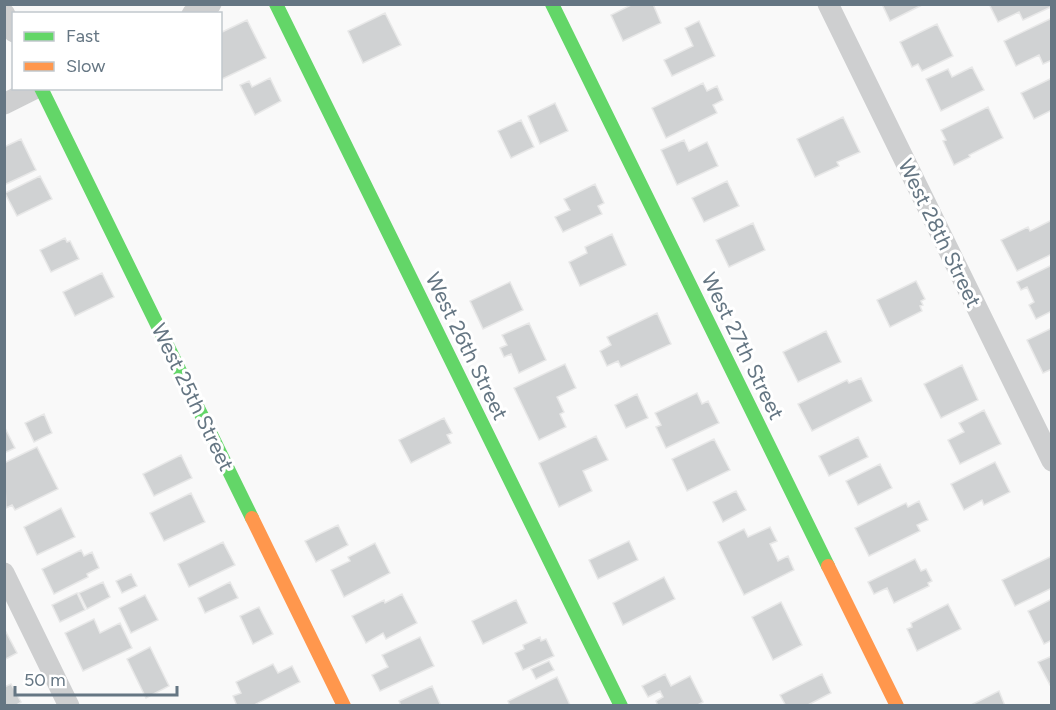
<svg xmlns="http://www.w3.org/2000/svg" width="1056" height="710" viewBox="0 0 1056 710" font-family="Figtree,sans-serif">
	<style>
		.building { fill: #d0d2d3; stroke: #e8e8e8; stroke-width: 1.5 }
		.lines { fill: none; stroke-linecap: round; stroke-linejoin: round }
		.street { stroke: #cecfd0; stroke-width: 21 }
		.fast { stroke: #63d668; stroke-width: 14 }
		.slow { stroke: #ff974d; stroke-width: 14 }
		.labels { text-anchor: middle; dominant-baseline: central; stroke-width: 6; stroke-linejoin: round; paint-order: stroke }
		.street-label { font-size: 21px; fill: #657683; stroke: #fff }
	</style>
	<rect width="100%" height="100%" fill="#f9f9f9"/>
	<path class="building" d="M633,4H653L661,23L623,41L611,15Z
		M882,4H924L890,21Z
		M989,4H1049L1051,7L1023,20L1019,12L998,22Z
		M385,13L401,45L363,63L348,31Z
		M1052,18V60L1043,64L1039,55L1016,66L1004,41Z
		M247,20L266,58L220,80V33Z
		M699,21L715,56L672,76L664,60L693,46L685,28Z
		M937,24L953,56L922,71L918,64L912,67L900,42Z
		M972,67L984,90L941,111L926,79L948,69L952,77Z
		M270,78L281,101L255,115L240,85L249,81L252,87Z
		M1052,78V110L1034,119L1021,93Z
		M703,83L707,91L717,86L723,100L713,105L717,113L666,138L652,108Z
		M555,103L568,131L540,144L528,116Z
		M988,107L1003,138L969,155L970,157L954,165L943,141L946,140L941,130Z
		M843,117L860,152L837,162L839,166L815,177L797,139Z
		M521,120L534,147L511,158L498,131Z
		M21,139L36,170L4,185V147Z
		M684,140L689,151L707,142L718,166L677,185L661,150Z
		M40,176L52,199L17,216L5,193Z
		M727,181L739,206L704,222L692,198Z
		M595,184L604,203L598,206L602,214L563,232L555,217L570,210L564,199Z
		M1052,220V254L1017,271L1001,240L1028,227L1030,231Z
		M753,223L765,250L729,267L716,240Z
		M612,234L626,265L580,286L569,262L587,253L585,247Z
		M65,238L67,242L70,241L79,259L51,272L40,250Z
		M1052,265V311L1036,319L1029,305L1034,302L1027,287L1021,290L1017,282Z
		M102,273L114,297L75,316L63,292Z
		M916,281L925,299L921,301L923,305L920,306L922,311L890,327L877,300Z
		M510,282L523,310L483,329L470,301Z
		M657,313L671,344L621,367L618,361L607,366L600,351L611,345L607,337Z
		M529,323L546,360L519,373L511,354L504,357L500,348L507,345L502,335Z
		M1052,328V369L1043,373L1027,340Z
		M826,331L841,362L798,382L783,352Z
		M565,364L576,388L557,397L564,412L560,414L566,427L539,440L514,388Z
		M962,365L978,400L941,418L924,384Z
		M861,378L872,401L812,431L798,404L847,380L849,383Z
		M697,393L702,404L708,401L719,423L666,448L656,427L661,425L655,413Z
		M637,394L648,418L626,428L615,405Z
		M984,410L1001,444L960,464L948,440L964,432L959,423Z
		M44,414L52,433L34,442L25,423Z
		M444,418L452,433L447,435L451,443L411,463L399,440Z
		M4,426L15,448L4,453Z
		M596,436L608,460L583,471L592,491L559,507L539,463Z
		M858,437L868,457L829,476L819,456Z
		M714,439L730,470L687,491L672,459Z
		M37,447L58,489L15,510L12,505L6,508L4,463Z
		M181,455L192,478L154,496L143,474Z
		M995,462L1010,492L984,505L982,500L964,510L951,484Z
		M880,464L892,488L858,505L846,481Z
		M736,491L746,510L723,522L713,502Z
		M191,493L205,522L164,541L150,513Z
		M919,501L928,520L917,525L920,531L869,556L855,528L906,503L908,507Z
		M61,508L75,537L37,555L24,527Z
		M338,525L348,545L316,562L305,541Z
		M770,527L777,541L770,544L778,561L788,556L794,570L744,595L718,542L744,529L748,537Z
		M629,541L638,560L598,579L589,560Z
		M223,542L235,565L189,587L178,564Z
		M375,543L390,573L344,597L331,570L350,561L348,557Z
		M81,550L84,556L92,552L99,568L87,574L88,577L54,594L42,569Z
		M1052,556V588L1015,606L1002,580Z
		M915,559L921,571L926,569L932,581L928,583L929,586L894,603L887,588L874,594L868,582Z
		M131,574L137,586L122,593L116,581Z
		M664,577L675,599L623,625L613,603Z
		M103,582L110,597L87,609L79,593Z
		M230,582L238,598L205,613L198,598Z
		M77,593L85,610L60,622L52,605Z
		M402,594L417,623L386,639L383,633L366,643L352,616L384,600L385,603Z
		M145,595L158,620L131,633L119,608Z
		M1052,599V640L1044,644L1028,611Z
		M516,600L527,623L483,644L472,621Z
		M781,602L802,645L773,660L752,617Z
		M948,604L961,629L917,651L907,629L912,627L911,623Z
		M259,607L273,634L253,644L240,616Z
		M94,619L100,633L120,623L132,648L83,671L65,633Z
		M6,632L17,653L4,660V633Z
		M420,637L434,666L380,691L372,675L388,667L382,655Z
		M540,637L541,641L546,639L554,656L523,670L515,653L524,649L523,645Z
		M150,647L169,686L146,698L127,659Z
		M1052,656V684L1050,685L1038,662Z
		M549,661L554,670L536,679L531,669Z
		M273,664L278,673L292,666L300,682L252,706H237L233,696L241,693L236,682Z
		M665,674L671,686L690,676L703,702L696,706H658L656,701L663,697L660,691L648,697L642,686Z
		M822,674L831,693L806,706H786L780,695Z
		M557,677L570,705L510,706L508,701Z
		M11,684L21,702L15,706H4V687Z
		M432,686L441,706H401L399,701Z
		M999,691L1005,706H969Z"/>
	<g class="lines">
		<path class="street" d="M828,4L1052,461
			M4,13L14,32
			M192,14L211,4
			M4,104L36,88
			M4,573L69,706"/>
		<path class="fast" d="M276,4L621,706
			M552,4L828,566
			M41,88L252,518"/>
		<path class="slow" d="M252,518L344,706
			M828,566L897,706"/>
	</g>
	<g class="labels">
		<g class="street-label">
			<text transform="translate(940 233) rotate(64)">West 28th Street</text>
			<text transform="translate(467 346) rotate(64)">West 26th Street</text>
			<text transform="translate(743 346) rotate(64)">West 27th Street</text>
			<text transform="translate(193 397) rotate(64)">West 25th Street</text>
		</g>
	</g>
	<rect width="1056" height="710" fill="none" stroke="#657683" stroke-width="12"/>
	<rect x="12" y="12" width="210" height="78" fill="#ffffff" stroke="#c1c8cd" stroke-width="1.5"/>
	<rect x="24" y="32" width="30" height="9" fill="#63d668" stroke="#c1c8cd" stroke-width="1.5"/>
	<text x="66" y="42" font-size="18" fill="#657683">Fast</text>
	<rect x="24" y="62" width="30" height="9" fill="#ff974d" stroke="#c1c8cd" stroke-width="1.5"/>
	<text x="66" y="72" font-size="18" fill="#657683">Slow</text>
	<path d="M15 686v9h162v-9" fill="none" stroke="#657683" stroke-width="3"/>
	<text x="24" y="686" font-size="18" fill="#657683" stroke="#ffffff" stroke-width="4.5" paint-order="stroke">50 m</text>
</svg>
